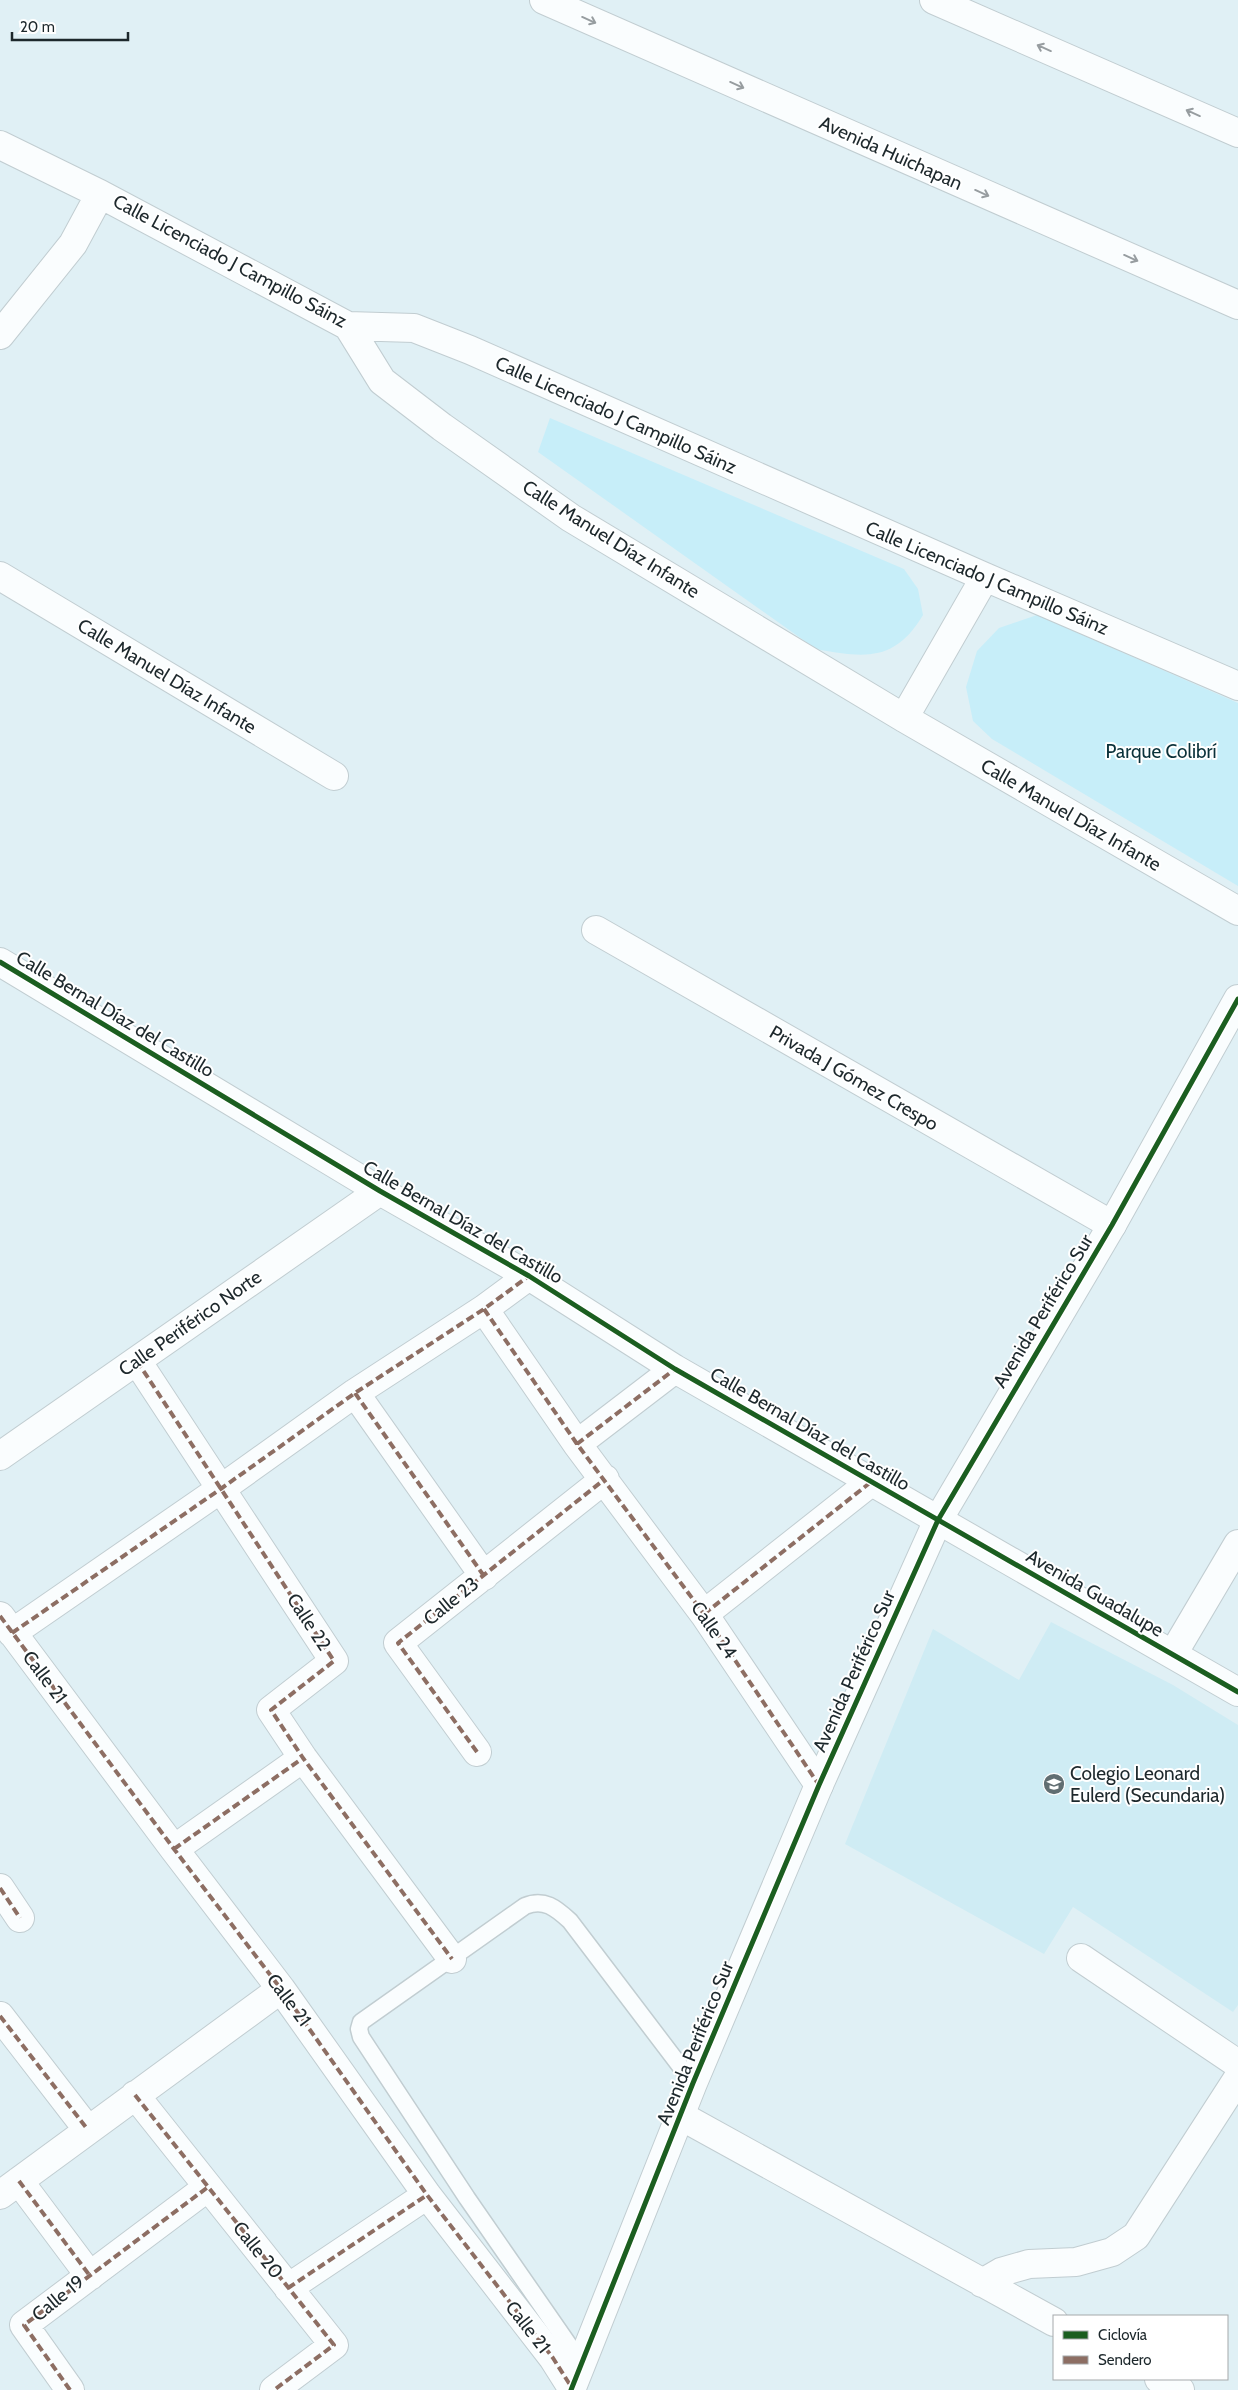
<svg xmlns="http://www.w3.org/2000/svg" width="1238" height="2390" viewBox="0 0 1238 2390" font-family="Cabin,sans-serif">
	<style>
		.built { fill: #cfecf4 }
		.green { fill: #c7eef9 }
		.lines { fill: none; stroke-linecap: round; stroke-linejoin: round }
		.lane-casing { stroke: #c1cdd1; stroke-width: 19 }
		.street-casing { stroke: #c1cdd1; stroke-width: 30 }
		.secondary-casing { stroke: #c1cdd1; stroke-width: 30 }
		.lane { stroke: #fafdfe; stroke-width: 16 }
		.street { stroke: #fafdfe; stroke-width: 28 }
		.secondary { stroke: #fafdfe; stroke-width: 28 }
		.quiet { stroke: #8d6e63; stroke-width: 4; stroke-dasharray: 8 4; stroke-linecap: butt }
		.cycleway-casing { stroke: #fff; stroke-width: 8 }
		.cycleway { stroke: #1b5e20; stroke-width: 5 }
		.oneway { stroke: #979da0 }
		.labels { text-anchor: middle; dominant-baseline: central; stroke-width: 4; stroke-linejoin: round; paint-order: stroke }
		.street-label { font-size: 19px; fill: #1d282c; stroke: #fff }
		.park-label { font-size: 19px; fill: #0a313a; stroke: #fff }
		.poi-label { font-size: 19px; fill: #1d282c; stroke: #fff; text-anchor: start }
	</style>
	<rect width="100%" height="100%" fill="#e0f0f5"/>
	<path class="built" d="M1051,1622L1173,1685L1238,1725V2005L1233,2012L1073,1907L1044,1954L845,1844L933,1629L1019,1680Z"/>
	<path class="green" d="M550,418L904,569L918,589L923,615C895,662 865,658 816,649L538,452Z
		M1037,615L1238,703V886L992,739L973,721L966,687L977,651L999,628Z"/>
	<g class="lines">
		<g class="lane-casing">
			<path id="lane" d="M582,2364L467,2198L361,2037L359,2029L361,2022L525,1906C544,1898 556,1908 570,1921L693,2083"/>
		</g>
		<g class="street-casing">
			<path id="street" d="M0,145L100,194L348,326L414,328L470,350L985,577L1238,686
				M348,326L382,381L442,427L571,518L904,718L1238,911
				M0,335L73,244L100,194
				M0,576L334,776
				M904,718L985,577
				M596,930L1112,1225
				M0,962L380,1191L529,1276L675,1369L1238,1692
				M484,1309L577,1444L704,1614L819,1785
				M137,1361L334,1661L271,1710L303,1758L452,1959
				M355,1393L484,1576
				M577,1444L675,1369
				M0,1456L380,1191
				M704,1614L871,1482
				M0,1616L174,1849L281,1989L427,2195L553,2358L572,2388
				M12,1633L222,1488L355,1393L484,1309L529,1276
				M1173,1654L1238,1544
				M477,1752L398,1643L605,1479
				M174,1849L303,1758
				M0,1888L20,1918
				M1081,1958L1238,2064
				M0,2016L88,2130
				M135,2095L334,2345L274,2390
				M681,2116L1054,2322
				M19,2181L90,2276
				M0,2195L281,1989
				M982,2283L1001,2272L1029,2264L1076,2262L1112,2252L1136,2236L1238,2078
				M288,2288L427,2195
				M1159,2379L1180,2390
				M70,2390L24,2325L208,2187"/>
		</g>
		<g class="secondary-casing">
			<path id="secondary" d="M544,0L1238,305
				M934,0L1238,133
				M571,2390L693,2083L819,1785L938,1520L1112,1225L1238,999"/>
		</g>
		<use href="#lane" class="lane"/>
		<use href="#street" class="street"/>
		<use href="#secondary" class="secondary"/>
		<path class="quiet" d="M484,1309L577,1444L704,1614L819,1785
			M137,1361L334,1661L271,1710L303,1758L452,1959
			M355,1393L484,1576
			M577,1444L675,1369
			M704,1614L871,1482
			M0,1616L174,1849L281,1989L427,2195L553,2358L572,2388
			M12,1633L222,1488L355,1393L484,1309L529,1276
			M477,1752L398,1643L605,1479
			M174,1849L303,1758
			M0,1888L20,1918
			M0,2016L88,2130
			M135,2095L334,2345L274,2390
			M19,2181L90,2276
			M288,2288L427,2195
			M70,2390L24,2325L208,2187"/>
		<g class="cycleway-casing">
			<path id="cycleway" d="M0,962L380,1191L529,1276L675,1369L1238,1692
				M571,2390L693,2083L819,1785L938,1520L1112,1225L1238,999"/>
		</g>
		<use href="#cycleway" class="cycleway"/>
	</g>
	<defs><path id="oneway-shaft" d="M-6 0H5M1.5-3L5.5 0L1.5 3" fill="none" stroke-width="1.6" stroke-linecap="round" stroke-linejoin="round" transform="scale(1.25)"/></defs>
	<g class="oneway">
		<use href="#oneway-shaft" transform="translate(589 20) rotate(24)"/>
		<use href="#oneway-shaft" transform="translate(1044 48) rotate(-156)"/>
		<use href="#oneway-shaft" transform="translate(737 85) rotate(24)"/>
		<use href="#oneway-shaft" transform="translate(1193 113) rotate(-156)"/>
		<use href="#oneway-shaft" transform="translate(982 193) rotate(24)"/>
		<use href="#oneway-shaft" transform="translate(1131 258) rotate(24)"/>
	</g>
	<defs>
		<g id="school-disc" transform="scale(1.125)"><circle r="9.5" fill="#616e72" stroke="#fff"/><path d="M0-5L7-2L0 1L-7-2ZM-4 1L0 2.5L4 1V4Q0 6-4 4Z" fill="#fff"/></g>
	</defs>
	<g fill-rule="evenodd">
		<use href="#school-disc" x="1054" y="1784"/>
	</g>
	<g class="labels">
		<g class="street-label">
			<text transform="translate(891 153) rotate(24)">Avenida Huichapan</text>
			<text transform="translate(230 261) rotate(28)">Calle Licenciado J Campillo Sáinz</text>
			<text transform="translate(616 415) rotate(24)">Calle Licenciado J Campillo Sáinz</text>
			<text transform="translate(611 539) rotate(32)">Calle Manuel Díaz Infante</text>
			<text transform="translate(987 578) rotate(23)">Calle Licenciado J Campillo Sáinz</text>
			<text transform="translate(167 676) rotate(31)">Calle Manuel Díaz Infante</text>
			<text transform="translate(1071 815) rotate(30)">Calle Manuel Díaz Infante</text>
			<text transform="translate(115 1014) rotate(31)">Calle Bernal Díaz del Castillo</text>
			<text transform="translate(854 1078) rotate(30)">Privada J Gómez Crespo</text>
			<text transform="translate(463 1222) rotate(30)">Calle Bernal Díaz del Castillo</text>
			<text transform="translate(1043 1311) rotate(-59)">Avenida Periférico Sur</text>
			<text transform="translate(190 1323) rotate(-35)">Calle Periférico Norte</text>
			<text transform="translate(810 1429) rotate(30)">Calle Bernal Díaz del Castillo</text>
			<text transform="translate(1095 1593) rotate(30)">Avenida Guadalupe</text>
			<text transform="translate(451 1601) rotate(-39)">Calle 23</text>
			<text transform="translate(309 1622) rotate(57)">Calle 22</text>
			<text transform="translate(714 1630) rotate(55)">Calle 24</text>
			<text transform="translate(854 1671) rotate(-66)">Avenida Periférico Sur</text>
			<text transform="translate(45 1677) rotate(53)">Calle 21</text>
			<text transform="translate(289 2000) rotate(53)">Calle 21</text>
			<text transform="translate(695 2043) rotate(-68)">Avenida Periférico Sur</text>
			<text transform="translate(258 2250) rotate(51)">Calle 20</text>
			<text transform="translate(58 2298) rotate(-39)">Calle 19</text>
			<text transform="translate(528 2327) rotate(52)">Calle 21</text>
		</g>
		<g class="park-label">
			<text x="1161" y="751">Parque Colibrí</text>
		</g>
		<g class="poi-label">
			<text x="1070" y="1773">Colegio Leonard<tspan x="1070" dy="22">Eulerd (Secundaria)</tspan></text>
		</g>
	</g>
	<rect x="1053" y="2315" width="175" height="65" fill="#ffffff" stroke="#a5a9ab"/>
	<rect x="1063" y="2331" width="25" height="8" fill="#1b5e20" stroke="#a5a9ab"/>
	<text x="1098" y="2340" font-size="15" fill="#1d282c">Ciclovía</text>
	<rect x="1063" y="2356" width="25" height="8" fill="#8d6e63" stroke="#a5a9ab"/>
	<text x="1098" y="2365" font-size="15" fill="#1d282c">Sendero</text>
	<path d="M12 32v8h116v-8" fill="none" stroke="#1d282c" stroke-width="2.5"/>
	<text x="20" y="32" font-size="15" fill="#1d282c" stroke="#ffffff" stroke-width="4" paint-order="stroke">20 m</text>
</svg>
